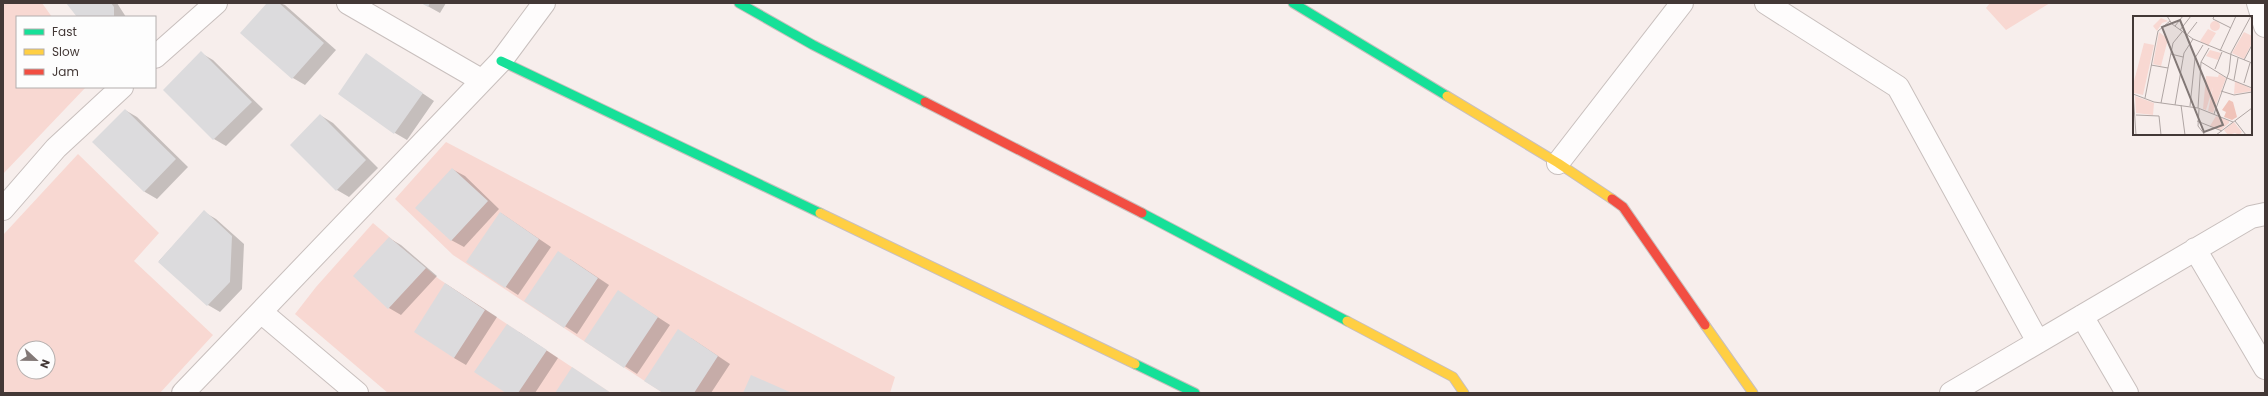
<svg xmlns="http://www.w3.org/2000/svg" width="2268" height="396" viewBox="0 0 2268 396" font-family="Poppins,sans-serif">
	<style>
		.green { fill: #f8d8d2; fill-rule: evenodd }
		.shadow { fill: #0003 }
		.building { fill: #dcdbdd }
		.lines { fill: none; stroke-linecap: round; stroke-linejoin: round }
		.street-casing { stroke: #c8bfbd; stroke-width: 24 }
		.fast-casing { stroke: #c8bfbd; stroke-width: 11 }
		.slow-casing { stroke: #c8bfbd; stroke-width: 11 }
		.jam-casing { stroke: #c8bfbd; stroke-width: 11 }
		.street { stroke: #fefcfc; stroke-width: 22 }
		.fast { stroke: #16e098; stroke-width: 9 }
		.slow { stroke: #ffcf43; stroke-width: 9 }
		.jam { stroke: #f24e42; stroke-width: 9 }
		.inset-road { fill: none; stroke: #afa5a3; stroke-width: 1 }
		.view { fill: #827876; fill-opacity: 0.15; stroke: #827876; stroke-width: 2 }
		.inset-edge { fill: none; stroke: #433836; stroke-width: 2 }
	</style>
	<rect width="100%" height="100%" fill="#f7eeec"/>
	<path class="green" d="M3,3H42L52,17H17V87H86L3,174Z
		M1990,3H2050L2006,30L1986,8Z
		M446,142L895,377L890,393H663L453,255L395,199Z
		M78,154L159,233L134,261L213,335L160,393H3V235ZM24,348H48V372H24Z
		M373,223L439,279L611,393H388L295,314L316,287Z"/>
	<path class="shadow" d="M68,3H117L126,17H78Z
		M268,3H280L285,5L336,50L305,85L293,78L241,33Z
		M422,3H446L440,13Z
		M201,53L213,60L263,109L226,146L214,139L164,90Z
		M366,55L434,101L407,140L395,133Z
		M125,110L137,117L188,167L157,199L145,192L94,142Z
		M320,115L333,123L378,168L349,197L337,190Z
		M452,169L465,176L499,209L464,247L451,240Z
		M204,212L216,219L244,244L242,289L220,312L208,305L159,261Z
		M501,213L551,247L518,295L468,262Z
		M389,238L401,245L437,276L401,315L389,308Z
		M570,259L609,285L577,334L526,301Z
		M446,284L497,317L466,365L454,358Z
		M619,292L670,325L637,374L586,341Z
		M519,332L558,358L535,393H508Z
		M691,338L730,364L711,393H665Z"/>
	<path class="building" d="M66,3H111L114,7V17H77Z
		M267,3H279L324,43L292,79L240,33Z
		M421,3H430L428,7Z
		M201,51L252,102L213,140L163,90Z
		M366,53L423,93L394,134L338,94Z
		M125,109L176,159L144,192L92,142Z
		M320,114L366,160L336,191L290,145Z
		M452,168L488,201L451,241L415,208Z
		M204,210L232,236L230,282L207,306L158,262Z
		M500,212L539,239L505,288L466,262Z
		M389,237L426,268L388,309L353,276Z
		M558,251L598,278L564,328L524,301Z
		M445,283L485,310L454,358L414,332Z
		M618,290L658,317L624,368L584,341Z
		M507,324L547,350L518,393H506L474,372Z
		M678,329L718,356L694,393H663L644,381Z
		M572,367L611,393H555Z
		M751,375L792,393H743Z"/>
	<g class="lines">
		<g class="street-casing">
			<path id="street" d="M348,3L481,80
				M1766,3L1898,87L2038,342
				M2258,3L2265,26
				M155,57L216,3
				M1558,163L1682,3
				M3,209L56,148L122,87
				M2195,249L2265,368
				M261,312L357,393
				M2082,316L2127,393
				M183,393L501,61L544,3
				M1951,393L2251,217L2265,214"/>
		</g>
		<g class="fast-casing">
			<path id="fast" d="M739,3L813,45L925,102
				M1293,3L1447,96
				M501,61L820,213
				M1142,213L1347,321
				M1135,364L1195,393"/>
		</g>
		<g class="slow-casing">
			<path id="slow" d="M1447,96L1558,163L1612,199
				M820,213L1135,364
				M1347,321L1453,377L1464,393
				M1705,325L1753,393"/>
		</g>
		<g class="jam-casing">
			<path id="jam" d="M925,102L1142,213
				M1612,199L1623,207L1705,325"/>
		</g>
		<use href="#street" class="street"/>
		<use href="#fast" class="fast"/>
		<use href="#slow" class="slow"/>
		<use href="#jam" class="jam"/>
	</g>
	<g transform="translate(2133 16)">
		<rect width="119" height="119" fill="#f7eeec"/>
		<path d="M28,2L35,5L29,7L24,15L20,10ZM77 10a5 5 0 1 1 10 0a5 5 0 1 1-10 0ZM75,13L83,17L75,30L67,25ZM26,16L35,23L28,50L20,48ZM111,16L119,20V27L111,43L99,37ZM11,27L21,29L10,79L1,77L0,69ZM77,34L88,37L85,44L73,40ZM86,58L93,62L80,97L75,95L80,71L73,94L70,93L73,60L85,61ZM102,65L119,73V75L101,78ZM2,80L21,87L20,99L3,97ZM83,100L96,105V107L88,114L77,110ZM101,106L109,116L106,119L102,117L95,119L91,114Z" fill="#f8d8d2"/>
		<path d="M96,84L100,86L104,101L99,104L91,101L93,96L89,94Z" fill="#f0c3b9"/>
		<path class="inset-road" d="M34,0L39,8L60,23L119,47M81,0L80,3L98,12M42,10L50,0M47,14L58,0M54,19L64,6M87,35L103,0M38,38L50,41M111,44L119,29M68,46L94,62L119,72M18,49L35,52M82,53L89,36M101,64L105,42M111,67L117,47M88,75L101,79L119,76M0,76L3,119M0,78L21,86L65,92L100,106M12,82L25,15L37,5M28,87L40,27L49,16M42,89L51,37L60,23M48,89L52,119M57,90L62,42L70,29M65,92L68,46L76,32M66,93L65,110L72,119M81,98L96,56L98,37L118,0M3,99L26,100L28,119M64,105L89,115M102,105L113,119M83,119L119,92"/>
		<path class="view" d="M47,4L90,109L71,116L29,11Z"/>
		<rect width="119" height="119" class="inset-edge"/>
	</g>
	<rect width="2268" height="396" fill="none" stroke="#433836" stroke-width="8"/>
	<rect x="16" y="16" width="140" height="72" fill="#fdfdfd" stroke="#b3aead"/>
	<rect x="24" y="29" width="20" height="6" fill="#16e098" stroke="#b3aead"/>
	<text x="52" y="36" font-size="12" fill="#433836">Fast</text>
	<rect x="24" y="49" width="20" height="6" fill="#ffcf43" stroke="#b3aead"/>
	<text x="52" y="56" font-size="12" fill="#433836">Slow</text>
	<rect x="24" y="69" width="20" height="6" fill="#f24e42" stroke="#b3aead"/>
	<text x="52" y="76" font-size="12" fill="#433836">Jam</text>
	<g transform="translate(36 360) rotate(112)"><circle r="19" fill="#fdfdfd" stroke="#b3aead"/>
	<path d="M0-3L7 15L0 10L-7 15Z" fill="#827876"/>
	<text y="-6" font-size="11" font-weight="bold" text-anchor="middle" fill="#433836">N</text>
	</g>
</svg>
